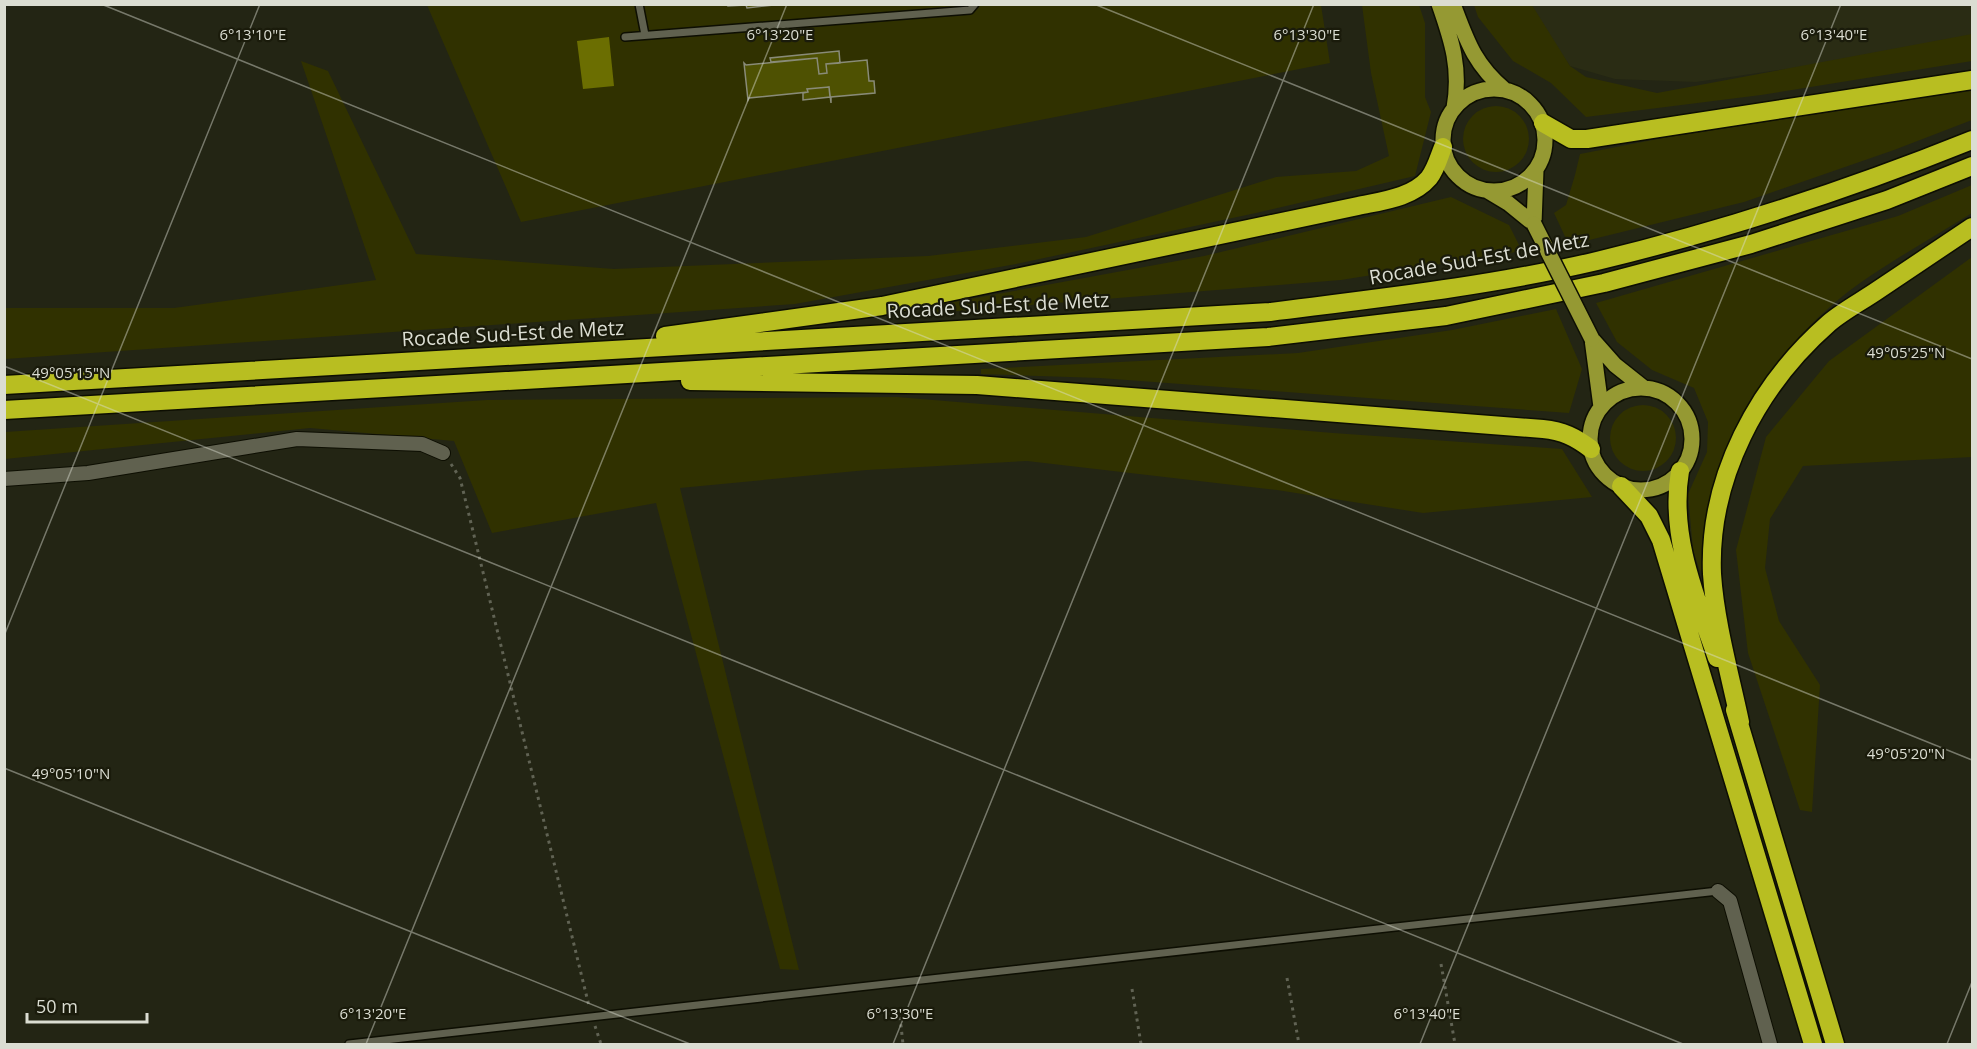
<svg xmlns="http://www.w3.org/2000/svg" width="1977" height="1049" viewBox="0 0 1977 1049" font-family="'Open Sans',sans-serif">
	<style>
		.built { fill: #2a2c14 }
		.green { fill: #303100 }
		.water { fill: #6b6e01 }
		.building { fill: #4e5102; stroke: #898b78; stroke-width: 1.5 }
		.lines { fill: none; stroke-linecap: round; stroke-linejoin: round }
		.lane-casing { stroke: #0d0e02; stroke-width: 10 }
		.street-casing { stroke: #0d0e02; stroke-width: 16 }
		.primary-casing { stroke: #0d0e02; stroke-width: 18 }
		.highway-casing { stroke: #0d0e02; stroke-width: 21 }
		.path { stroke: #616354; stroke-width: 3; stroke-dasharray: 3 4.5; stroke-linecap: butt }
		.lane { stroke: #60614f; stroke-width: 7 }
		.street { stroke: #60614f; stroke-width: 14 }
		.primary { stroke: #959933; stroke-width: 15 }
		.highway { stroke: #b8be21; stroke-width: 18 }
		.primary-bridge-casing { stroke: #0d0e02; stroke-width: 18; stroke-linecap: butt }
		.primary-bridge { stroke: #959933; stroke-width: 15 }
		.ticks { fill: none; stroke: #dbddd2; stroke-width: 1.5; stroke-opacity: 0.45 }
		.labels { text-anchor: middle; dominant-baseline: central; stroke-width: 4.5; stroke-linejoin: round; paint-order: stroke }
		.street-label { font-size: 20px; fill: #dbddd2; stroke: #1a1b0b }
		.ticks-label { font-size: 15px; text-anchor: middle; fill: #dbddd2; stroke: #1a1b0b; stroke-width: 4.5; stroke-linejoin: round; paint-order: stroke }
	</style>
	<rect width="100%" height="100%" fill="#232514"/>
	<path class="built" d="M1528,5H1972V38L1938,47L1696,82L1615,79L1570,66Z"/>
	<path class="green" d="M427,5H1321L1330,63L521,222Z
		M1362,5H1419L1425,23V97L1431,112L1415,176L1256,213L1016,264L795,304L5,359V308H174L376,280L301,61L328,71L416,254L614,269L928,256L1086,237L1276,177L1356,171L1389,156L1371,73Z
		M1474,5H1532L1570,66L1586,77L1657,93L1972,34V61L1761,95L1586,117L1551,83L1513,61L1478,17Z
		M1972,90V120L1894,150L1744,202L1569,245L1554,213L1566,205L1575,175L1580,154L1668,137Z
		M1463 139a33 33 0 1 1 66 0a33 33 0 1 1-66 0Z
		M1972,185V213C1935,236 1896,258 1860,283C1791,332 1727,416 1710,500C1705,522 1706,546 1704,568L1700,571L1693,550L1688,494L1707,452L1708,422L1694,388L1652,370L1617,342L1596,303L1898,216Z
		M1451,197L1509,225L1522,251L1341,280L933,313L932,306L1204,256Z
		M1972,257V457L1803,466L1770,519L1765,568L1779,621L1820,685L1812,812L1800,810L1748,653L1736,550L1766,437L1829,361Z
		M1556,309L1582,369L1569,413L1100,378L981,374V369L1298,353L1452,330Z
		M897,397L1333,433L1562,449L1592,497L1423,513L1277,490L1027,461L867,470L680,488L799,970L780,969L656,503L492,533L454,441L310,428L5,459V432L487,400Z
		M1610 438a33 33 0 1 1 66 0a33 33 0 1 1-66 0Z"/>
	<path class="water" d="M609,37L614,86L583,89L577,41Z"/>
	<path class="building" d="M728,4H773V5L747,8L746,5L728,6Z
		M839,51L840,63L826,64L827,73L819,74L817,58L771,62L770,58Z
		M817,58L819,74L827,73L826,64L867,60L869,81H874L875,93L831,97V103L829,87L807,89L808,92L749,98L748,100L744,63L746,65Z
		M829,87L830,97L803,100V93L808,92L807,89Z"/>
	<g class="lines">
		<g class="lane-casing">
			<path id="lane" d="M639,4L645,35
				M625,37L970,10L975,4
				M349,1044L1718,891"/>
		</g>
		<g class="street-casing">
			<path id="street" d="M4,479L88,473L297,439L422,444L443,453
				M1718,891L1730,901L1770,1044"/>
		</g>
		<g class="primary-casing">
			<path id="primary" d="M1439,4C1452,41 1461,69 1454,108
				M1453,4C1467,41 1474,64 1505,90
				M1443 140a51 51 0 1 1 102 0a51 51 0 1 1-102 0Z
				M1488,191L1508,203L1534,224
				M1534,224L1536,170
				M1592,339L1615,365L1644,388
				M1592,339L1601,407
				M1590 439a51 51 0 1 1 102 0a51 51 0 1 1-102 0Z"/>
		</g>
		<g class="highway-casing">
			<path id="highway" d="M1543,123L1571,139H1587L1972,80
				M665,336L882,306L1358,206C1381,201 1412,198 1429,178C1436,169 1439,157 1443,147
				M690,381L977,385L1543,429C1563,431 1575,437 1591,449
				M4,385L1270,312C1380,298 1490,286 1597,261C1726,230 1850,189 1972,140
				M4,410L1268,337L1446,316L1604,283L1751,244L1887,200L1972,166
				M1680,471C1669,536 1696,598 1717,658
				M1621,486L1649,516L1661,540L1813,1044
				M1735,710L1835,1044
				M1740,722C1730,675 1715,621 1712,574C1708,478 1758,385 1829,323C1843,311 1862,301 1878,290C1909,269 1941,248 1972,227"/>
		</g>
		<path class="path" d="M451,464L460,478L589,1006
			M1441,964L1455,1044
			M1287,978L1299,1044
			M1132,989L1141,1044
			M900,1017L903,1044
			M595,1026L601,1044"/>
		<use href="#lane" class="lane"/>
		<use href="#street" class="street"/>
		<use href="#primary" class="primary"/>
		<use href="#highway" class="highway"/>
		<g class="primary-bridge-casing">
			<path id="primary-bridge" d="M1534,224L1592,339"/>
		</g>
		<use href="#primary-bridge" class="primary-bridge"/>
	</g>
	<path class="ticks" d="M101,4L1972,760M1094,4L1972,359M4,366L1683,1044M4,636L260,4M4,768L690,1044M366,1044L787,4M893,1044L1314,4M1420,1044L1841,4M1947,1044L1972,982"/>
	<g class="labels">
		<g class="street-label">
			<text transform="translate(1479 258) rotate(-10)">Rocade Sud-Est de Metz</text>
			<text transform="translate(998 305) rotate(-3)">Rocade Sud-Est de Metz</text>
			<text transform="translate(513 333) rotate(-3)">Rocade Sud-Est de Metz</text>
		</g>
	</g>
	<g class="ticks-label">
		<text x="253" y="40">6°13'10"E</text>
		<text x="780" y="40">6°13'20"E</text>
		<text x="1307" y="40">6°13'30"E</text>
		<text x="1834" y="40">6°13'40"E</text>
		<text x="1906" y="358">49°05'25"N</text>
		<text x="71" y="378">49°05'15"N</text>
		<text x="1906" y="759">49°05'20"N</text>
		<text x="71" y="779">49°05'10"N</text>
		<text x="373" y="1019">6°13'20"E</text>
		<text x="900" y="1019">6°13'30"E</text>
		<text x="1427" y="1019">6°13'40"E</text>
	</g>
	<rect width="1977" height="1049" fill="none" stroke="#dbddd2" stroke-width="12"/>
	<path d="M27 1013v9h120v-9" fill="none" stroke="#dbddd2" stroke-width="3"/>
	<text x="36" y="1013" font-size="18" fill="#dbddd2" stroke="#1a1b0b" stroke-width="4.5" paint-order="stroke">50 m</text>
</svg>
